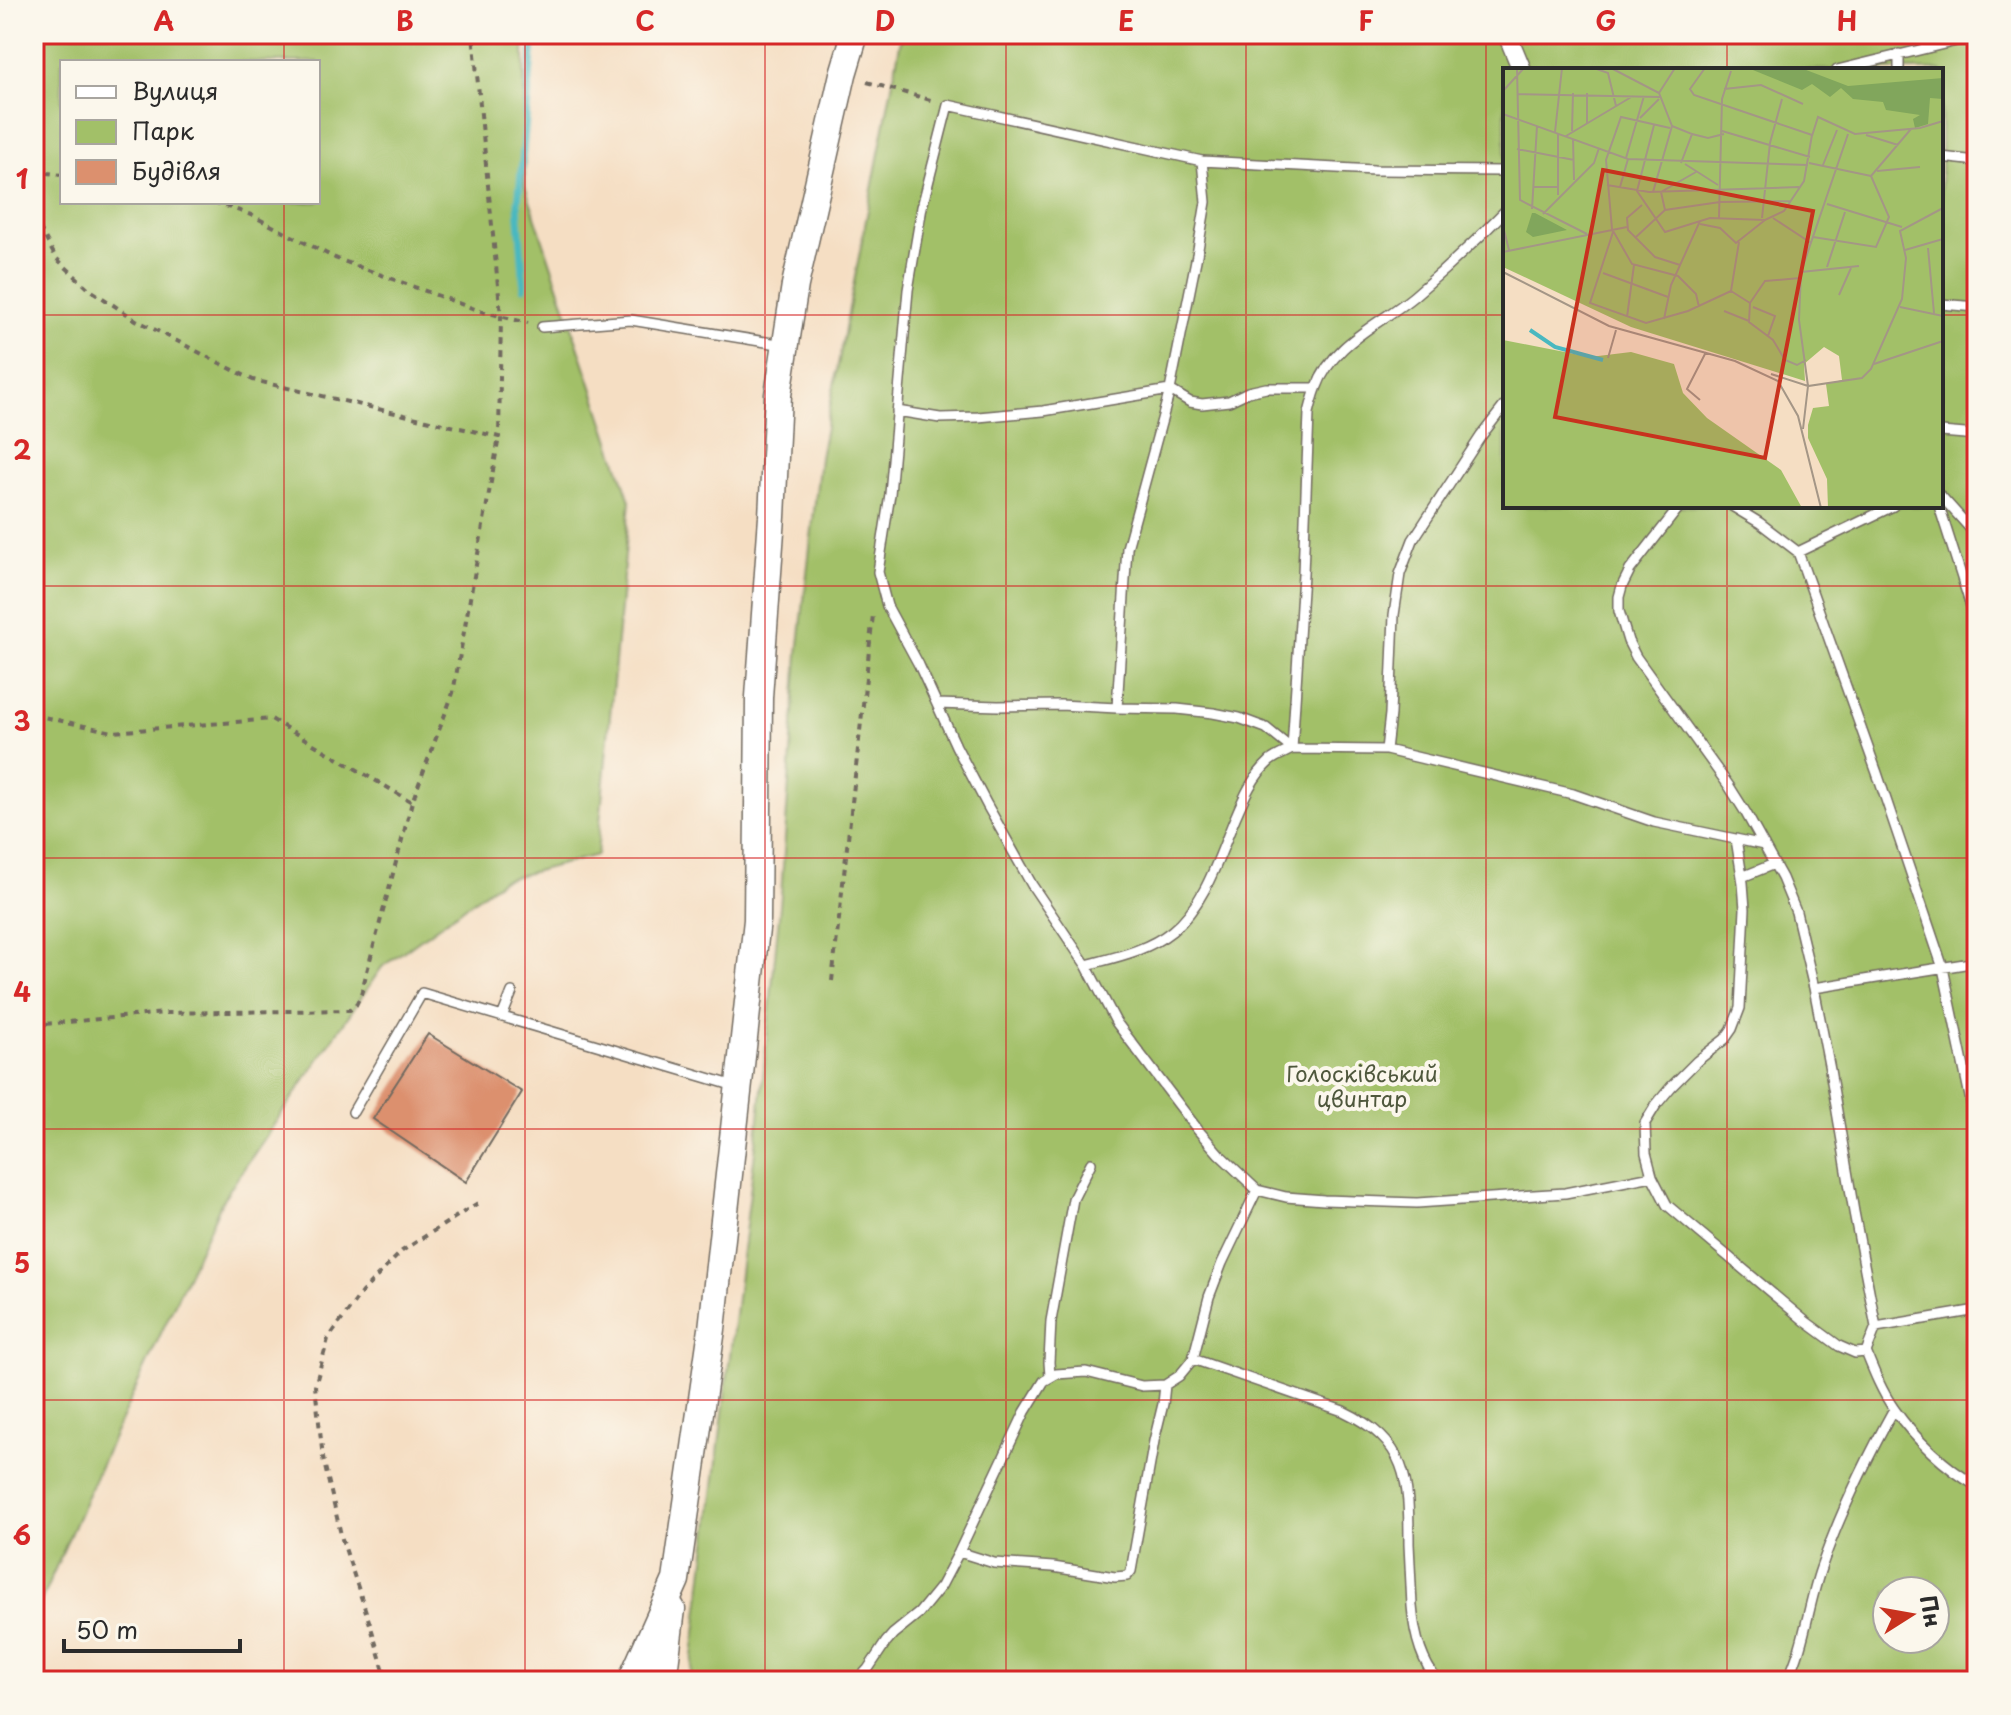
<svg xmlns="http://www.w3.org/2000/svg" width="2011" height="1715" viewBox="0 0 2011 1715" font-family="'Playpen Sans',sans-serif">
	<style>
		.green { fill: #a2c068; stroke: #66764a; stroke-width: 2; fill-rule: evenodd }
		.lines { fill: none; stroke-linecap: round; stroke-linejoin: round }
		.stream { stroke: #49b8c0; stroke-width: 7 }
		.building { fill: #dc906e }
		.lane-casing { stroke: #726a60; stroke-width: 12 }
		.street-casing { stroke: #726a60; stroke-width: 21 }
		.secondary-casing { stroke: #726a60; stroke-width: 29 }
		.path { stroke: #726a60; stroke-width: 4; stroke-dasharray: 6 6; stroke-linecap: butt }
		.lane { stroke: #fff; stroke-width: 9 }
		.street { stroke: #fff; stroke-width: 18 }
		.secondary { stroke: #fff; stroke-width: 26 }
		.grid { fill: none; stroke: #d62828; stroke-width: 2; stroke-opacity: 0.55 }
		.labels { text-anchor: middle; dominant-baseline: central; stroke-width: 8; stroke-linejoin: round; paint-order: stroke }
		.park-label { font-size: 22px; fill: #4f583d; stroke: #fbf7ec }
		.inset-river { fill: none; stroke: #49b8c0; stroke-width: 4 }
		.inset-road { fill: none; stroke: #a49686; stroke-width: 2 }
		.view { fill: #c8321e; fill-opacity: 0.15; stroke: #c8321e; stroke-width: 4 }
		.inset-edge { fill: none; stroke: #2b2b2b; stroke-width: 4 }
		.neatline { fill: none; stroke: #d62828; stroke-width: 3 }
		.grid-label { font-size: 26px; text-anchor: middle; font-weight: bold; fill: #d62828 }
	</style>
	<rect width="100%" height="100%" fill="#fbf7ec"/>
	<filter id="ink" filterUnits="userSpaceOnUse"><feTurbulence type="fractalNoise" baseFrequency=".0125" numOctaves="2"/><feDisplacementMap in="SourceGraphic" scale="16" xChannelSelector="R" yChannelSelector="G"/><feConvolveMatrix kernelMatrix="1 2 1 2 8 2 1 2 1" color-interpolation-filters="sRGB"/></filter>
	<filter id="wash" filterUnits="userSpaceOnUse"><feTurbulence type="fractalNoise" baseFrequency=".006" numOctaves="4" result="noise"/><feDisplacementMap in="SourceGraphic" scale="32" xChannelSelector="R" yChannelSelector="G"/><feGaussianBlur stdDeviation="1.8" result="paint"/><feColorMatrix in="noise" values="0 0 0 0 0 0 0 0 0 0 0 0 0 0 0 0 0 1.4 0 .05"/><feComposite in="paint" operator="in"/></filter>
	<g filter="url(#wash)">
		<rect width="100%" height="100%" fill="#f5dec3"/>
		<path class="green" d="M34,34H524L525,186L630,501L597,855L502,880L382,967L223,1199L108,1448L34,1617ZM62,62H318V202H62Z
			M902,34H1977V1681H690L759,1119L781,895L798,654L820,458ZM1505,70H1941V506H1505ZM1887,1591H1935V1639H1887Z"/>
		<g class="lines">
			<path class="stream" d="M524,288L518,204L534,34"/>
		</g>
		<g id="blocks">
			<path class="building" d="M428,1034L522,1092L466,1182L373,1119Z"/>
		</g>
	</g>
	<g filter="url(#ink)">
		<use href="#blocks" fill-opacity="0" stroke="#726a60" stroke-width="2"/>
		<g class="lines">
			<g class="lane-casing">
				<path id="lane" d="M1837,70L1977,36
					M1899,70V54
					M1941,157L1977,161
					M1505,171L1374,170L1202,161L948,105L922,207L908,290L890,494L878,572L887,606L919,665L956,746L987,805L1032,885L1086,965L1116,1022L1198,1130L1219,1154L1257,1190L1286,1197L1324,1200L1417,1203L1565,1193L1652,1176
					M1941,304L1977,307
					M542,327L631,320L784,345
					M897,411L940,418L978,417L1043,411L1170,390L1190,402L1202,404L1229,401L1248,392L1266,388H1316
					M1941,432L1977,435
					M1941,496L1977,536
					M1680,506L1630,570L1622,586L1619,597V611L1628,641L1636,657L1729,786L1746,813L1782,878L1796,912L1814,988L1830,1070L1854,1212L1876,1327L1866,1352C1874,1372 1882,1392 1894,1409C1915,1439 1945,1468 1977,1486
					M1732,506L1760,523L1798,552L1877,773L1943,968L1977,1130
					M1939,506L1977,625
					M1798,552L1893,506
					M937,704L998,706L1060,705L1117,708L1177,709L1213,713L1239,718L1266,728L1292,749L1386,750L1573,794L1654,822L1764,845
					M1117,708L1127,548L1170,390L1197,255L1206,202L1202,161
					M1386,750L1390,714L1394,615L1400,574L1413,540L1481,436L1505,405
					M1736,839L1743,883L1745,909L1740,1008L1732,1029L1725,1039L1697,1061L1671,1087L1656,1105L1645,1123L1646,1153L1652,1176L1667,1205L1805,1321L1839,1346L1855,1353L1866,1352
					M1742,877L1774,864
					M1086,965C1116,957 1147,951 1172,931C1205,905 1219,856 1235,818C1244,797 1253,776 1270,761C1276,756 1285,753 1292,749L1303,574L1309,413C1311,405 1313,397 1316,389C1332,343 1379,325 1414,296C1446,269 1476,241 1505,211
					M1814,988L1977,962
					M502,1017L512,992
					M353,1112L422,993L735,1086
					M1257,1190L1222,1263L1209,1297L1193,1359L1343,1411C1408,1442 1409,1479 1409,1544C1410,1565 1411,1585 1412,1606C1414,1632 1420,1660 1438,1681
					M1876,1327L1977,1310
					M1050,1376L1049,1362L1051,1321L1073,1199L1091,1163
					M959,1552L994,1563L1053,1567L1115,1577L1127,1576L1131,1571L1154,1441L1163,1404L1165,1385
					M857,1681L868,1669L886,1642L893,1634L919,1613L941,1586L959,1552L1025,1412L1044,1381L1056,1374L1086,1372L1142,1386L1165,1385L1179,1376L1193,1359
					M1787,1681C1805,1645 1808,1605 1821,1568C1840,1513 1866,1460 1894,1409"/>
			</g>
			<g class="street-casing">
				<path id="street" d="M1507,34L1522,70"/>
			</g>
			<g class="secondary-casing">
				<path id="secondary" d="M631,1681L676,1580L712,1329L757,920L759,697L772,517L778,395L795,285L843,74L855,34
					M663,1681L672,1609"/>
			</g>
			<path class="path" d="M867,82L934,101
				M34,171L62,175
				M214,202L251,215L335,258L480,311L528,323
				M34,217L56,258L89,289L136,320L253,380L499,437L501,316L473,34
				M34,715L113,732L271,719L412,802
				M832,981L873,615
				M34,1025L165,1013L350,1010L356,1005L361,994L412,802L453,693L499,437
				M387,1681L371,1627L342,1539L323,1458L315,1386L328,1339L362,1292L402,1251L481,1201"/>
			<use href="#lane" class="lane"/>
			<use href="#street" class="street"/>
			<use href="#secondary" class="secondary"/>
		</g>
	</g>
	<path class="grid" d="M284,34V62M525,34V1681M765,34V1681M1006,34V1681M1246,34V1681M1486,34V1681M1727,34V70M284,202V1681M34,315H1505M1941,315H1977M1727,506V1681M34,586H1977M34,858H1977M34,1129H1977M34,1400H1977"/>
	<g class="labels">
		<g class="park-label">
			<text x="1362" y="1072">Голосківський<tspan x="1362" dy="25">цвинтар</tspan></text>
		</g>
	</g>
	<g transform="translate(1503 68)">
		<rect width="440" height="440" fill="#f5dec3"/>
		<path d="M0,0H440V440H325L324,411L305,370V357L310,340L326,338L323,316L339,312L336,288L321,279L301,296L302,313L128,259L0,199ZM0,272L87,289L128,284L171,296L180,325L204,350L278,402L299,440H0Z" fill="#a2c068"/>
		<path d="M245,0H298L345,18L440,10V31L427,30L425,56L412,60L410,51L417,47L383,42L380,34L350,31L338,20L327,29L309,16L299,22ZM29,145H32L64,162L30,169L23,164Z" fill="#81a65c"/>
		<path class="inset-river" d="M27,262L52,279L100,292"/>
		<path class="inset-road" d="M14,0L17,132L84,166M91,0L105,5L113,38M108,0L156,25L169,58L150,124M221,21L258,17L300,36M0,23L21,0M84,25V55M156,25L172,0M15,26L157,29M0,46L125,91L305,97M137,50L156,31M151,57L134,123L162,164L207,150L262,152L281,143L301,113L309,67L191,27L187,21L202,0M169,58L189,66L178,95M167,60L118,49L103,92L109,161L129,196L175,208L193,226L196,239M69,63L70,25M219,63L307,89M52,64L59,0M189,66L205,70L221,66M345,66L298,204L296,252L305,318L359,310L368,301L399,231L403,190L397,163L440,140M363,67L395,77M63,68L130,28M309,68L315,49L352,66L417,60L440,53M70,71L71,112M14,81L71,92M123,90L141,28M306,95L368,108M182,96L215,117M320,97L334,62M374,103L417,99M368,108L408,61M104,117L146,124L296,119M30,119H55M117,119L125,91M55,127V65M324,136L399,159M139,137L124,150L125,162L152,189L177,197M29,141L34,58M162,142L158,124L193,104M40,146L91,95L96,80M216,150L219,31L228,3M259,150L267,75L279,31M270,150L308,175M197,156L217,160L233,175L262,152M0,158L6,182M110,164L87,235L143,255L185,243L228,223L236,174M133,169L162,142L217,134L288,133M310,169L373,179L386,149L368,108M425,180L431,245M402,182L440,171M0,184L124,159M324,199L342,144M0,204L106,258L232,293L275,313L295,348L318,440M298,204L356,198M100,205L165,229M228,223L247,235L262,213L297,210M336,227L348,200M247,235L246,254L270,272L282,292L294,297L303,292M250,239L272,248L265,268M397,239L440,248M221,243L246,253M124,249L131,197M161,251L168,217L197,153M105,290L113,262M371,296L440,273M268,306L305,318L300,361M197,332L184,321L203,284"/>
		<path class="view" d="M100,102L310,143L262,390L52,349Z"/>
		<rect width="440" height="440" class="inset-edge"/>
	</g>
	<rect width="2011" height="1715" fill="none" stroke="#fbf7ec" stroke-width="88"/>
	<rect x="60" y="60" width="260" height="144" fill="#fbf7ec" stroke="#a8a59f" stroke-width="2"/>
	<rect x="76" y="86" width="40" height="12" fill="#ffffff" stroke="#a8a59f" stroke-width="2"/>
	<text x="132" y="100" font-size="24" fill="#2b2b2b">Вулиця</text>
	<rect x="76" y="120" width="40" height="24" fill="#a2c068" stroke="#a8a59f" stroke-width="2"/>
	<text x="132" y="140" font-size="24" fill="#2b2b2b">Парк</text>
	<rect x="76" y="160" width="40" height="24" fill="#dc906e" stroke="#a8a59f" stroke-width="2"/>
	<text x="132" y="180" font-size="24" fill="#2b2b2b">Будівля</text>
	<g transform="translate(1911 1615) rotate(79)"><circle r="38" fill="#fbf7ec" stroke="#a8a59f" stroke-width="2"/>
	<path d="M0-6L14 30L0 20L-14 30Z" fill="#c8321e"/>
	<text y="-12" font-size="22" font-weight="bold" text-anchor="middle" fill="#2b2b2b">Пн</text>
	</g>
	<path d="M64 1639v12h176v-12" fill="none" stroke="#2b2b2b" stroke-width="4"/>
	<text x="76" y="1639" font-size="24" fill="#2b2b2b" stroke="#fbf7ec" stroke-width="6" paint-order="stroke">50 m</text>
	<rect x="44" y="44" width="1923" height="1627" class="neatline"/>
	<g class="grid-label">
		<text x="164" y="31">A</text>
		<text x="405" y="31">B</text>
		<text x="645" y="31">C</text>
		<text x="885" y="31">D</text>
		<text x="1126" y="31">E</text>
		<text x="1366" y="31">F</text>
		<text x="1606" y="31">G</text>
		<text x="1847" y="31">H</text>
		<text x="22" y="189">1</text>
		<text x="22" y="460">2</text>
		<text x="22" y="731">3</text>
		<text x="22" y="1002">4</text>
		<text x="22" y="1273">5</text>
		<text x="22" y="1545">6</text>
	</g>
</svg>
